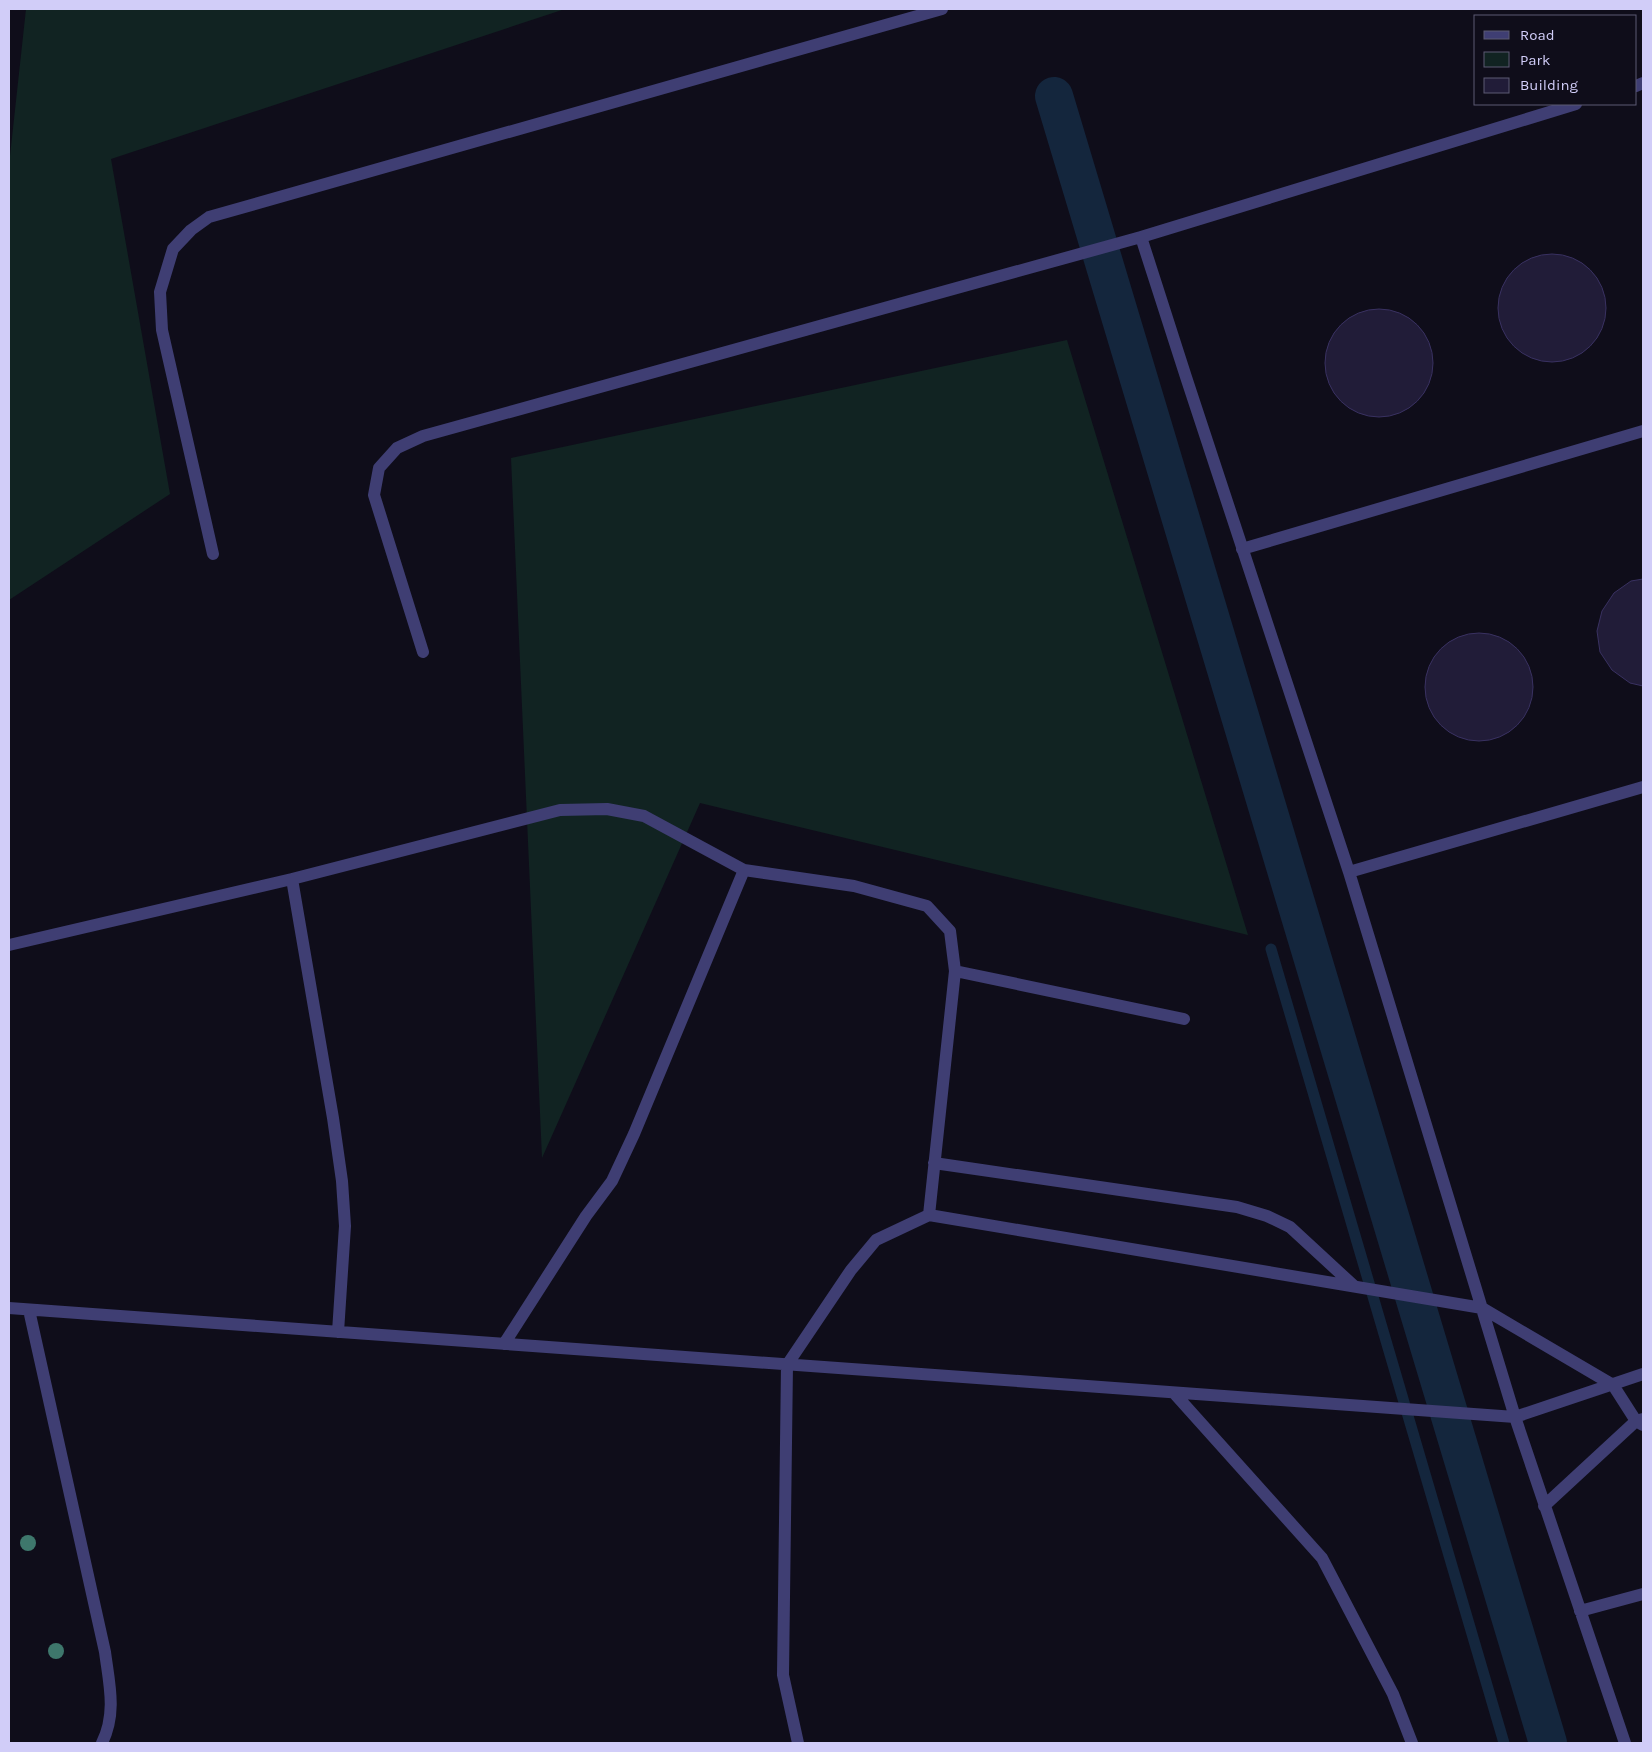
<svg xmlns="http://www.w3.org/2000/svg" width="1652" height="1752" viewBox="0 0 1652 1752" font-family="Karla,sans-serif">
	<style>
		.green { fill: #112322 }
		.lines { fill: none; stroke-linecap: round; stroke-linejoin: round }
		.stream { stroke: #14263d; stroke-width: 11 }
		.canal { stroke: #14263d; stroke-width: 38 }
		.building { fill: #211c38; stroke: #393161 }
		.minor { stroke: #3f3e73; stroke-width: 12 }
		.tree { fill: #3e776c }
	</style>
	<rect width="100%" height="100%" fill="#0f0d1a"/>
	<path class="green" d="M26,9H565L111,159L170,494L9,600V165Z
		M1067,340L1248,935L700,803L542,1158L511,458Z"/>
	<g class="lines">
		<path class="stream" d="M1271,949L1504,1743"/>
		<path class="canal" d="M1054,96L1548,1743"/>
	</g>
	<path class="building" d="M1498 308a54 54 0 1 1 108 0a54 54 0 1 1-108 0Z
		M1325 363a54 54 0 1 1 108 0a54 54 0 1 1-108 0Z
		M1643,579V686L1630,683L1612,670L1600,652L1597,631L1602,611L1614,593L1631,581Z
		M1425 687a54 54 0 1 1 108 0a54 54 0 1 1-108 0Z"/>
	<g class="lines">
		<path class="minor" d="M1636,86L1643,83
			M1576,104L1141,237L1186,377L1349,872L1515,1417L1625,1743
			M1242,549L1643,431
			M213,554L162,330L160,292L173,249L191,230L209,217L942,9
			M423,652L374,495L379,468L397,448L423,436L1141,237
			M1349,872L1643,787
			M9,945L292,879
			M955,971L1184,1019
			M934,1163L1237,1207L1267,1216L1290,1227L1354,1286
			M9,1308L1515,1417L1643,1374
			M29,1310L105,1652C109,1683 117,1713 102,1743
			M338,1332L345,1226L342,1181L333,1118L292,879L560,810L607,809L644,816L744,870
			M504,1344L586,1216L612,1181L634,1134L744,870L854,886L927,906L950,931L955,971L929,1215
			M1174,1393L1322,1558L1393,1694L1412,1743
			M1544,1506L1636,1421L1643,1419
			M1580,1611L1643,1594
			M798,1743L783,1675L787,1365L851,1270L876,1240L929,1215L1482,1308L1613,1385L1636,1421L1643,1425"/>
	</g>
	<g class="tree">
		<circle cx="28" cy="1543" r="8"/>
		<circle cx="56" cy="1651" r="8"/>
	</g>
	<rect width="1652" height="1752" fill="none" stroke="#d1cdf8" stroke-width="20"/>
	<rect x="1474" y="15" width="162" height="90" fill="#0f0d1a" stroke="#5d5a73"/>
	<rect x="1484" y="31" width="25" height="8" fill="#3f3e73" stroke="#5d5a73"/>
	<text x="1520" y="40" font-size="15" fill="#d1cdf8">Road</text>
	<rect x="1484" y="52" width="25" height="15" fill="#112322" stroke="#5d5a73"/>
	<text x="1520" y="65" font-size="15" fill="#d1cdf8">Park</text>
	<rect x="1484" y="78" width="25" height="15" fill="#211c38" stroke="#5d5a73"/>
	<text x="1520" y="90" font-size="15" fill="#d1cdf8">Building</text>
</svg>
